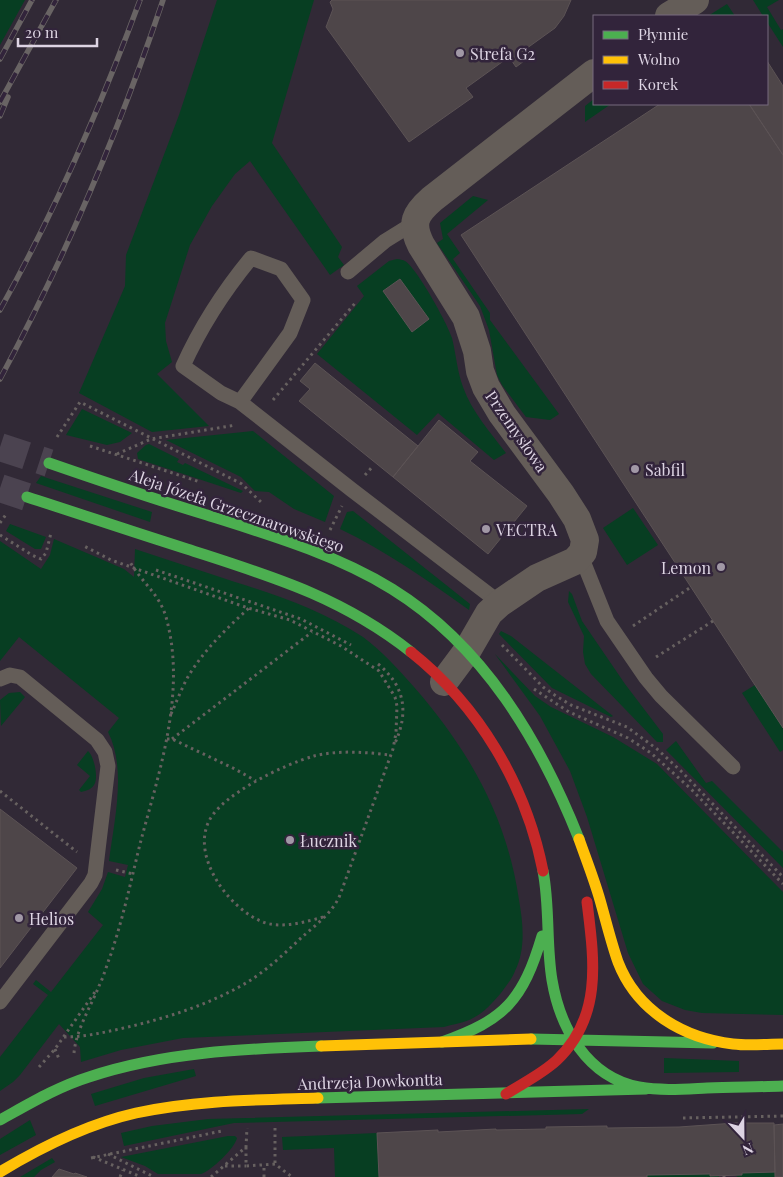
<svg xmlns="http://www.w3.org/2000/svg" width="783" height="1177" viewBox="0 0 783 1177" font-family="'Playfair Display',serif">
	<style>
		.green { fill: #073e22 }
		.building { fill: #4e4649; stroke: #5c5355 }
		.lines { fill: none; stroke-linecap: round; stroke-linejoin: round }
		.primary-tunnel { stroke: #4b4350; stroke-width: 28; stroke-dasharray: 28 14; stroke-linecap: butt }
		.path { stroke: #676160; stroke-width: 3; stroke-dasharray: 2.5 4; stroke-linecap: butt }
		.lane { stroke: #645d58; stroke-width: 15 }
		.street { stroke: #645d58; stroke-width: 28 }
		.fast { stroke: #4caf50; stroke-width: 11 }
		.slow { stroke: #ffc107; stroke-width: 11 }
		.jam { stroke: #c62828; stroke-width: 11 }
		.rail-casing { stroke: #696464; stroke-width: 5.5 }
		.rail { stroke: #32243b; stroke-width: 4; stroke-dasharray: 11; stroke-linecap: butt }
		.poi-dot { fill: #a198a6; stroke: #32243b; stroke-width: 2 }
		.labels { text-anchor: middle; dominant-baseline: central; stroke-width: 5; stroke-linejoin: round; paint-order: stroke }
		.poi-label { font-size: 16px; fill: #ddd4e3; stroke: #32243b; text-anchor: start }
		.street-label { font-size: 16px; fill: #ddd4e3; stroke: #32243b }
	</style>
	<rect width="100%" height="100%" fill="#312936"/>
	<path class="green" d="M0,0H25L0,45Z
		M217,0H314L272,143L342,247L338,257L344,265L330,275L250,161L235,174L212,206L190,245L165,323L166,341L172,362L157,374L209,426L152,432L79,393L125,286L126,255L179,115Z
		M753,0H779L767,7L781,30L783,29V47L767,22V16H763Z
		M727,4L735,16H708Z
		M594,99V104H611L585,122V106Z
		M473,196L488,200L447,234L460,253L453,259L490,313V320L559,414L550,420L526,417L502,385L497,375L489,330L480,306L437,243L443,239L440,223Z
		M397,259C398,259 404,260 405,261C416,267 448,324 452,338C456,354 457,371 463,387C472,412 490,432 506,453L494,460L438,413L417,435L317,354L364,296L357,286L389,261Z
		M82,409L132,433L120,442L107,445L66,435Z
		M253,431L334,496L325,522L294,509L269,492L255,491L241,477L166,440Z
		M149,444L179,459L177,462L183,465L185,463L243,491L241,493L138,459L137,453L146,445Z
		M41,476L152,512L150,522L36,483Z
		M633,508L658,545L627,565L603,528Z
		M353,511L470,604L469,610C427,580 386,551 340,529L347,512Z
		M10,524L46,537L41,549H35L6,531Z
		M54,539L124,569L134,577L135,549C168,560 202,571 235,582C280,596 323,611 363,637C382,651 398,669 414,687C469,750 507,817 519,900C523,923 526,949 515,971C512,979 506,986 501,993C493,1002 484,1013 473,1018C465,1023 453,1024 444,1027L183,1038L121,1050L81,1062L80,1047L59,1024L20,1075L13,1082L0,1091V1057L48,995L33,984L36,980L51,992L103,925L88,912L102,889L108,872L125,877L128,865L109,861C114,821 127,769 108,732L119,718L19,637L0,661V541L41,569L50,555Z
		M569,591L572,594L582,621L625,684L663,734V742H657L591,674L585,664L583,652L584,636L568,602Z
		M501,631L511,636L613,716L611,717L552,688L499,634Z
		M495,654L535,696L551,707L613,737L657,764L783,892V1015L702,1013L685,1010L662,1001L643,984L628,953L587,817L570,771L540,716Z
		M755,685L783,728V750L780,752L742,693Z
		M20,692L25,697L1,726L0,700L9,693Z
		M676,741L706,783L712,781L783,852V868L666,750Z
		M88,751C94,756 98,776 95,783C93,789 86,791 81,792L79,790L90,776L77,765Z
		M664,1058L739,1061V1072L664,1073Z
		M194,1069L196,1076L95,1106L91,1094L144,1078Z
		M589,1109L582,1114L234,1123L124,1146L121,1133L152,1126L208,1119Z
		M30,1120L36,1135L0,1155V1139Z
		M377,1133L379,1177H335L334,1148L283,1150L282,1137Z
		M228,1136H235L237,1138C235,1148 211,1171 201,1174H158L145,1166L121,1157Z
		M52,1158L55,1162L41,1170L34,1177H20Z
		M775,1172V1177H738L735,1175H742V1173Z
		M710,1174L719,1176V1177H647V1175Z"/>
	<path class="building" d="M332,0H571L564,16L555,28L523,51L528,58L516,67L509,57L466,88L473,97L409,142L326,27L333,9L330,2Z
		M767,61L783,86V155L749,104H767Z
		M660,104H749L783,155V728L461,235Z
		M400,279L429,319L412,332L383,291Z
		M315,363L418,446L393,477L299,401L310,389L300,381Z
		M439,420L478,452L470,461L527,506L488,554L393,477Z
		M0,809L77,868L0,968Z
		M735,1123H774L775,1172L742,1173V1175L710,1176V1174L647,1175V1177H379L377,1133L438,1130V1132L496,1129V1130L546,1129V1127L607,1126V1128L679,1127Z
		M783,1124V1177H775L774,1125Z
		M59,1169L74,1174L75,1173L87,1177H52Z"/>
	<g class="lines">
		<path class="primary-tunnel" d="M0,447L49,463
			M0,488L27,497"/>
		<path class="path" d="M273,400L356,302
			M57,437L80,402L242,484L262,503
			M90,446L200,482
			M117,454L151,439L236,425
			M365,475L373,466
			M0,523L7,513
			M330,530L342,506
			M0,535L32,555L41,559L46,553L51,533
			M156,570L301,619L351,645
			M633,626L691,587
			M502,645L543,687L556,696L571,705L627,727L657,749L682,772L783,877
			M656,657L713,621
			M378,664C405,686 409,712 395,743
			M534,689L569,712L628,738L651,753L691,789L783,884
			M171,714C177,701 182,687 189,675C205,649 227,628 249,608
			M167,739H172L235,769L256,781
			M172,739L312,632
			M0,791L77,852
			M116,870L133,874
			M323,917C305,922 281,929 263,922C229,909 191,857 209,821C222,794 285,764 314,756C338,750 365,752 390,755
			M64,1037C86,1037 106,1032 128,1027C166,1018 204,1006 239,987C263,974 283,955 302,937C316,925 333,912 340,895L393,749L396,733L397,706L395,697L379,671L341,646L290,620L248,608L111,560L84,546
			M55,1049L59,1059
			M74,1053C76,1030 91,1006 99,986C104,976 107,964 111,954C123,918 131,881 140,844C159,772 187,692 166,617C159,593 140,581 129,560
			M39,1067L55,1049L95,992
			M683,1118L783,1116
			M275,1128V1164
			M246,1147V1166L275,1164L292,1177
			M108,1154L154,1177
			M93,1157L141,1177
			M91,1158L222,1131
			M225,1166H246
			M724,1176V1177
			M120,1177L123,1170
			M211,1177L246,1147L247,1128
			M264,1177V1165"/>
		<path class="lane" d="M348,272L385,241L414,223
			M240,402L290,333L303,300L281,269L251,258C223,292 201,326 183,366L221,393L240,402L352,490L500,603
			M581,556L607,621L646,678L661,696L733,767
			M0,679L10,675L20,677L97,740L105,752L108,766L95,875L91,883L0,1002"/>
		<path class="street" d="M669,16L695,0
			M444,682L467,651L489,613L500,603L537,578L575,561L583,552L585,540L577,519L561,494L502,414L486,387L480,371L477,351L466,317L421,245C410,223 415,214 432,199L594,73"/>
		<path class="fast" d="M49,463C101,481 154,499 207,515C270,535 335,554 392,589C484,646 540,741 579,839
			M27,497C80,514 133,532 187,549C270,576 340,596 411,652
			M543,871C550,907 546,944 552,980C560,1028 587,1077 639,1087C662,1091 685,1089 707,1088C732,1087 758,1087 783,1086
			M531,1039L713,1043
			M442,1042C505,1020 523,1000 542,936
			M318,1098L646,1089
			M0,1120C29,1104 57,1087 89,1077C164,1052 243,1049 321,1046"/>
		<path class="slow" d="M579,839C586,859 594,879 600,900C606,921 611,942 618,962C637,1011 683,1038 733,1044C750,1046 767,1044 783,1044
			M321,1046L531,1039
			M0,1172C43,1146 87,1124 136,1113C196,1100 257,1100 318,1098"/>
		<path class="jam" d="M411,652C479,706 526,785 543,871
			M506,1094C523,1083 542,1074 557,1060C603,1016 594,959 587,902"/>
		<g class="rail-casing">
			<path id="rail" d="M0,59L32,0
				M0,102L56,0
				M0,116L8,97
				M0,310C55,211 101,106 140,0
				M0,379C65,258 119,131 163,0"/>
		</g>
		<use href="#rail" class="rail"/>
	</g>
	<g class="poi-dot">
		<circle cx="460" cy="53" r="5"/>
		<circle cx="635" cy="469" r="5"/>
		<circle cx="486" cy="529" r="5"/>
		<circle cx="721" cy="567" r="5"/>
		<circle cx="290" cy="840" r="5"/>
		<circle cx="19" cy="918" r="5"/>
	</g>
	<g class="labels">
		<g class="poi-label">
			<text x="470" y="53">Strefa G2</text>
			<text x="645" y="469">Sabfil</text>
			<text x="496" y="529">VECTRA</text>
			<text x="711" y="567" text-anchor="end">Lemon</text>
			<text x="300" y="840">Łucznik</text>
			<text x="29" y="918">Helios</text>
		</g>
		<g class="street-label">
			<text transform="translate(517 431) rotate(55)">Przemysłowa</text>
			<text transform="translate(237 510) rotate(19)">Aleja Józefa Grzecznarowskiego</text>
			<text transform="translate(370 1081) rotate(-2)">Andrzeja Dowkontta</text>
		</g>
	</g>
	<rect x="593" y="15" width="175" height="90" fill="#32243b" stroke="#766a7e"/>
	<rect x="603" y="31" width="25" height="8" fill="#4caf50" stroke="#766a7e"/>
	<text x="638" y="40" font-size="15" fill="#ddd4e3">Płynnie</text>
	<rect x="603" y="56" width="25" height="8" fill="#ffc107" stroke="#766a7e"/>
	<text x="638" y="65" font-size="15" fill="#ddd4e3">Wolno</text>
	<rect x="603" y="81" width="25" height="8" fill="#c62828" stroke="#766a7e"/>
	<text x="638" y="90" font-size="15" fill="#ddd4e3">Korek</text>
	<g transform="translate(743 1137) rotate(158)" stroke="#32243b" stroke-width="4" paint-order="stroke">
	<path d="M0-4L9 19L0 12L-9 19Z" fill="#ddd4e3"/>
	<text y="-8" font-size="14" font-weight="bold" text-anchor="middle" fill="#ddd4e3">N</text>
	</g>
	<path d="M18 38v8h79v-8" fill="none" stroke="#ddd4e3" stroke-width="2.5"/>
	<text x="25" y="38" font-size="15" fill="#ddd4e3" stroke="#32243b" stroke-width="4" paint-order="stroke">20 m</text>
</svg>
